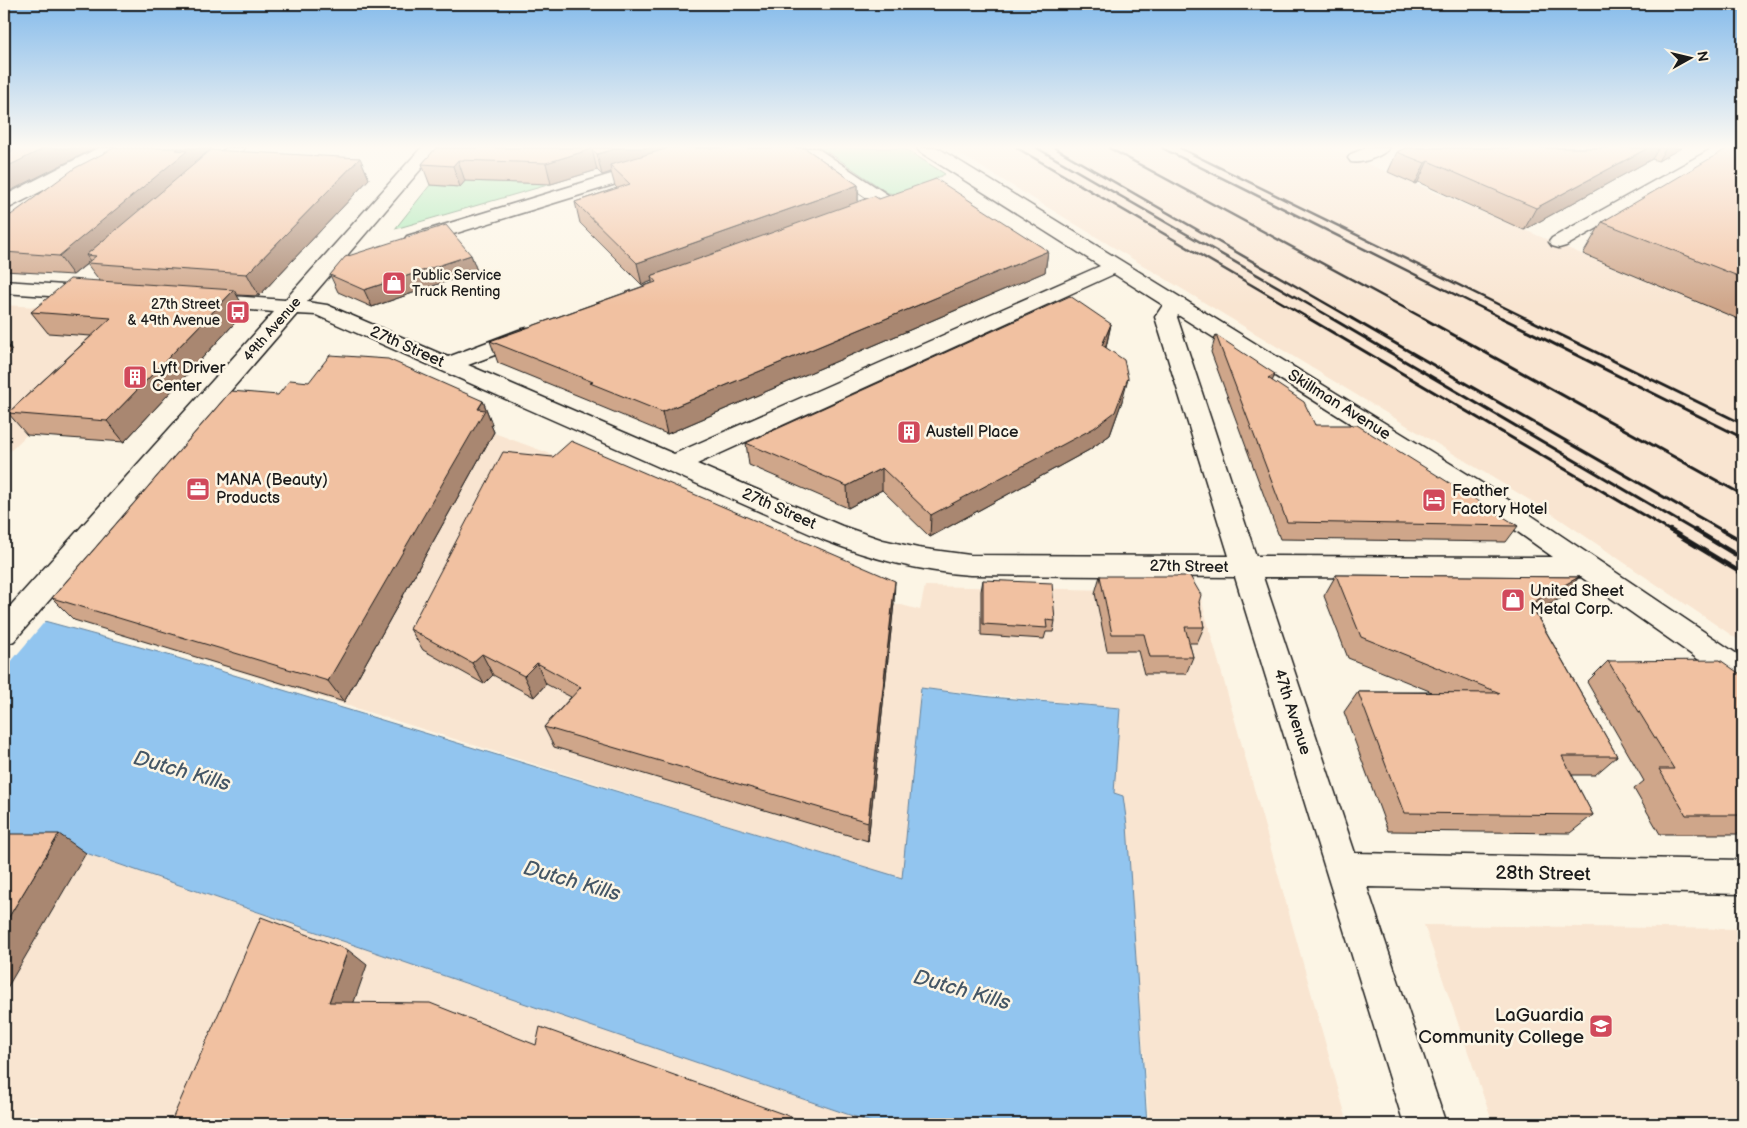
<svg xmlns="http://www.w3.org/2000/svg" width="1747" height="1128" viewBox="0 0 1747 1128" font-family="'Balsamiq Sans',sans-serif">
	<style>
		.built { fill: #f9e5d1 }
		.green { fill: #a5e8b3; stroke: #608268 }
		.water { fill: #92c5ef; stroke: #63819b }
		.pier { fill: #fcf5e5 }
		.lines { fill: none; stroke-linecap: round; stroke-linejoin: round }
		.minor-casing { stroke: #1c1c1c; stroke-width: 3 }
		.highway-casing { stroke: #1c1c1c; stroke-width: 3 }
		.minor { fill: #fcf5e5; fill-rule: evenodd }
		.highway { fill: #fcf5e5; fill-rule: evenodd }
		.rail-far2 { stroke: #1c1c1c; stroke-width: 2.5 }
		.rail-far1 { stroke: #1c1c1c; stroke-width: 3 }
		.rail { stroke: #1c1c1c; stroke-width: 4.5 }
		.wall { fill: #cfa68a; stroke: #1c1c1c }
		.shaded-wall { fill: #a98771; stroke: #1c1c1c }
		.building { fill: #f1c1a1; stroke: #1c1c1c }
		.labels { text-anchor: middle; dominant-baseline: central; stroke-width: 5; stroke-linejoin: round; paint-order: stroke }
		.far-poi-label { font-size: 14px; fill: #1c1c1c; stroke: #fcf5e5; text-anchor: start }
		.far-street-label { font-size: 14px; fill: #1c1c1c; stroke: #fcf5e5 }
		.street-label { font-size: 16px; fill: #1c1c1c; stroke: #fcf5e5 }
		.poi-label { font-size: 16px; fill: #1c1c1c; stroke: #fcf5e5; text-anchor: start }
		.near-street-label { font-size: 19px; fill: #1c1c1c; stroke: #fcf5e5 }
		.near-poi-label { font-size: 19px; fill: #1c1c1c; stroke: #fcf5e5; text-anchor: end }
		.near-water-label { font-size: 21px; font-style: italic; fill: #455766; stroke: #fcf5e5 }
	</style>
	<rect width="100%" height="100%" fill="#fcf5e5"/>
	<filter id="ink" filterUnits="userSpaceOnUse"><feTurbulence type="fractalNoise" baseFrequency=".02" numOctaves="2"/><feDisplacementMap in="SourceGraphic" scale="10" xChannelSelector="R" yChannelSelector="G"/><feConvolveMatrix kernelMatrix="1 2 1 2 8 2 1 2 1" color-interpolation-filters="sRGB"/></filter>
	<g filter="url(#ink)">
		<path class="built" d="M950,148H1330L1743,322V375L1737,382L1743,385V643L1551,513Z
			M4,305L151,314L4,457Z
			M399,381L494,433L578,464L894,603L920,610L925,586L1199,592L1348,1124H1149L1123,796L1114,794L1120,708L921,688L902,879L74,620Z
			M4,852L86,853L876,1124H4Z
			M1424,925L1743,929V1124H1493Z"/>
		<path class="green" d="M817,148H904L945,174C928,182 907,196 888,193L831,154Z
			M465,181L551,184L395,229L430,185L460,187Z"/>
		<path class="water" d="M4,610L158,652L902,878L921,688L990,697L1120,708L1114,793L1123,796L1127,825L1147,1124H876L86,853L4,852Z"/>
		<path class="pier" d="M4,608L47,619L4,670Z"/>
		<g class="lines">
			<g class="minor-casing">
				<path id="minor" d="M226,148H245L209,180L203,181L197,180L194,176L197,172Z
					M421,148H439L307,302L327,305L448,357L519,330L527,328L535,330L538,335L535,340L468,365L674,454L1100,266L920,152L917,148H938L1498,493L1743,658V687L1732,683L1581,577L1542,578L1263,577L1355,853L1743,860V894L1367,887L1446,1124H1404L1235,577L970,575C919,571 871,559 824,540L316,315L297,314L14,641L4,645V613L274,312L204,306L197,304L194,300L197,296L204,294L285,300ZM1114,274L1163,305L1155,317L1229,556L970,555L918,548L883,540L842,526L697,464ZM1178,315L1480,505L1553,557L1256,556L1177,317Z
					M697,148H723L720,152L421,244L414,246L407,244L404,240L407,236Z
					M797,148H817L894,199L896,203L894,207L887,209L880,207L800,152Z
					M1366,148H1389C1382,157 1361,164 1351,162L1348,158L1351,154Z
					M1713,148H1734L1731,152L1566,246L1559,248L1552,246L1549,242L1552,238Z
					M4,281L94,287L101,289L104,293L101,297L94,299L4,293Z"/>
			</g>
			<g class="highway-casing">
				<path id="highway" d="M98,148H120L117,152L11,207L4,208V196Z"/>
			</g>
			<use href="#minor" class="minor"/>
			<use href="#highway" class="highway"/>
			<path class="rail-far2" d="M1017,148L1310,319
				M1037,148L1334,319
				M1055,148L1353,319
				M1109,148L1425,319
				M1162,148L1504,319
				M1180,148L1528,319"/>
			<path class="rail-far1" d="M1308,318L1672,532
				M1331,318L1697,532
				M1351,318L1725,532
				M1423,318L1743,495
				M1502,318L1743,438
				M1526,318L1743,424"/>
			<path class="rail" d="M1670,530L1743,574
				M1695,530L1743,559
				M1722,530L1743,542"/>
		</g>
		<path class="wall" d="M436,148H805L858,185V202L879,199L1048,251L1045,272L667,434L597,405L596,403L498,363L490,341L652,283V281L642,285L580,223L575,202L617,188L615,186L611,172L602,175L597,170L551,184L465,181L460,187L430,185L422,164Z
			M1405,148H1681L1658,161L1652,159L1524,230L1418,182L1415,184L1388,172L1397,152Z
			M1743,148V321L1583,254L1602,222Z
			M360,158L369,179L259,296L236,295L246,311L124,442L27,435L8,413L91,336L48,333L31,312L100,281L87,264L73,275L4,271V220L194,163L195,164Z
			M471,255L477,271L372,307L338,292L330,275Z
			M1111,324L1106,348L1122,401L1110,435L1089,450L930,537L882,490L848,508L749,465L746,443Z
			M1216,335L1272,381L1315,425L1518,526L1506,542L1280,539L1211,352Z
			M278,395L483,401L492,424L491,425L494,432L344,702L74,620L52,598Z
			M553,457L894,603L868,841L554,747L544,727L571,697L546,684L534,697L493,675L484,684L423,650L410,629Z
			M1336,575L1579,577L1561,598L1535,612L1617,756L1595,775H1572L1593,815L1570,833L1388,831L1344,712L1358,692H1432L1348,658L1324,596Z
			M1100,576L1199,602L1204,627L1197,643H1189L1193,657L1186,674H1144L1138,651H1107L1095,593Z
			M983,580L1055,621L1053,632H1046L1044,639L981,635V591Z
			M1608,661L1743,676V834H1660L1634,789L1644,781L1587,682Z"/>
		<path class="shaded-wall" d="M4,148H28L4,164Z
			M45,148H95L4,194V168Z
			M179,148H212L194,163L198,170L86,255L90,261L73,275L59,256Z
			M619,148H691L610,165L611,172L602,175L597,154Z
			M1648,148H1659L1652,159L1524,230L1536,208Z
			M1666,148H1681L1658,161Z
			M592,149L597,170L551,184L546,163Z
			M360,158L369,179L259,296L247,274Z
			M458,160L465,181L460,187L453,166Z
			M1428,161L1418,182L1415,184L1425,163Z
			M858,185V206L651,276L652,281L642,285L637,263Z
			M1048,251L1045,272L667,434L662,412Z
			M471,255L477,271L372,307L364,290Z
			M234,290L246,311L124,442L107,421Z
			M1111,324L1106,346L1097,367L1102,345Z
			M4,340L12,350L4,357Z
			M1275,374L1269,390L1268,378Z
			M1128,378L1122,401L1110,435L1089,450L930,537L931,515Z
			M483,401L492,424L491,425L494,432L344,702L328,681Z
			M882,468V490L848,508L847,486Z
			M1579,577L1561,598L1513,625L1530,604Z
			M895,581L894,603L868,841V822Z
			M482,654L493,675L484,684L472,663Z
			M537,663L546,684L534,697L524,676Z
			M59,834L86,853L4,993V925Z
			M348,950L367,965L349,1016L329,1002Z"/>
		<path class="building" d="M16,148H45L4,168V156Z
			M114,148H179L176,150L187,151L59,256L4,252V220L75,168Z
			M436,148H619L597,154L592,149L546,163L458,160L453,166L422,164Z
			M669,148H805L858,185L637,263L575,202L630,184L610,165Z
			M1405,148H1648L1536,208L1428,161L1425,163L1397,152Z
			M1728,148H1743V278L1602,222Z
			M211,150L360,158L247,274L87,263L96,256L86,255Z
			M936,179L1048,251L662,412L590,383L593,382L490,341L656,282L651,276L874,196L879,199Z
			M446,225L471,255L364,290L330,275L345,257Z
			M70,279L234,290L107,421L8,413L111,318L31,312Z
			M1070,296L1111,324L1102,345L1124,360L1128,378L1115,412L1094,428L931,515L882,468L847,486L746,443Z
			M1216,335L1275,374L1268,378L1304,402L1315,425H1357L1518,526L1287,522Z
			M330,355L388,359L483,401L478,409L485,410L328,681L52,598L231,391L278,395L290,380L309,382Z
			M571,441L895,581L868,822L544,727L581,687L537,663L524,676L482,654L472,663L410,629L503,452L553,457Z
			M1336,575L1579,577L1530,604L1617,756H1562L1593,815L1404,813L1358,692L1500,693L1361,637Z
			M1100,576H1190L1201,595L1199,602L1204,627H1185L1193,657H1150L1144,634H1112Z
			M983,580L1052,583L1055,621L1046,620L1047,628L983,624Z
			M1720,660L1743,676V815H1686L1659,769H1674L1608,661Z
			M4,834H59L4,925Z
			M261,917L348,950L329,1002L430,1003L536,1045L540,1027L811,1124H170Z"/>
	</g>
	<linearGradient id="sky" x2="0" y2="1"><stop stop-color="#85bbeb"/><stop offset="0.48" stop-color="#fefaf3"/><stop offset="1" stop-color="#fefaf3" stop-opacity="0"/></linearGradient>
	<rect width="1747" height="306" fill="url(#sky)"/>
	<defs>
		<g id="shop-square" transform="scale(1.25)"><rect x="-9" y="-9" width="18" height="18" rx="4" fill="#d1495b" stroke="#fcf5e5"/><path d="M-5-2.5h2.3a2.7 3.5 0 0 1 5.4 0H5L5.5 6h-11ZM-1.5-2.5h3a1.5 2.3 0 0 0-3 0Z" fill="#fff"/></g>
		<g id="bus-square" transform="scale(1.25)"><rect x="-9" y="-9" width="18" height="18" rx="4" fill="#d1495b" stroke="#fcf5e5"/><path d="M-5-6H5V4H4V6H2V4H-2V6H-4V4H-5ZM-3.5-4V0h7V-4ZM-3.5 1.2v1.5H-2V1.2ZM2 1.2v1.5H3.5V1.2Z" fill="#fff"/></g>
		<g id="building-square" transform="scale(1.25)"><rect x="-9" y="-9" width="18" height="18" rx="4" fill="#d1495b" stroke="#fcf5e5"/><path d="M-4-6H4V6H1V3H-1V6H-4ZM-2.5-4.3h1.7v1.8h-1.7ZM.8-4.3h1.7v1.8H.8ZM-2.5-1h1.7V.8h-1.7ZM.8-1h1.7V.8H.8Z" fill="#fff"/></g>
		<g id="office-square" transform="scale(1.25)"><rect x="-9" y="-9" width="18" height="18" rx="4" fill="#d1495b" stroke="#fcf5e5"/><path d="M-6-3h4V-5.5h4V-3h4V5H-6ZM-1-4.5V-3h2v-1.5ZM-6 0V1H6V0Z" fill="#fff"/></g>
		<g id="hotel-square" transform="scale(1.25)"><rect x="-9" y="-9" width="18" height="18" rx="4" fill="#d1495b" stroke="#fcf5e5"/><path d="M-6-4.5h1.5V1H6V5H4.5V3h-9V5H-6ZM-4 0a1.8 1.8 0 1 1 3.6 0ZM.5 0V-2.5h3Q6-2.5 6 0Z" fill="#fff"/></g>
		<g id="university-square" transform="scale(1.25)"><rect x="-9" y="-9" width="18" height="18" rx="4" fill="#d1495b" stroke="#fcf5e5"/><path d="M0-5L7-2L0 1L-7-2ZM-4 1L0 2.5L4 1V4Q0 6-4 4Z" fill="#fff"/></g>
	</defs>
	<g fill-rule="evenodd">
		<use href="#shop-square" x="394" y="283"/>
		<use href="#bus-square" x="238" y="312"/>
		<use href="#building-square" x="135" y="377"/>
		<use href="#building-square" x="909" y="432"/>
		<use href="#office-square" x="198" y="489"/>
		<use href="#hotel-square" x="1434" y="500"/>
		<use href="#shop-square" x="1513" y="600"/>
		<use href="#university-square" x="1601" y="1026"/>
	</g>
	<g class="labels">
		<g class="far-poi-label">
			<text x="412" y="275">Public Service<tspan x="412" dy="16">Truck Renting</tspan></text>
			<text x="220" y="304" text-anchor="end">27th Street<tspan x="220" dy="16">&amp; 49th Avenue</tspan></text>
		</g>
		<g class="far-street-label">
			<text transform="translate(272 329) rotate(-49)">49th Avenue</text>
		</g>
		<g class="street-label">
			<text transform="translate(407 347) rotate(24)">27th Street</text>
			<text transform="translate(1339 405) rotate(32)">Skillman Avenue</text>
			<text transform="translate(779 509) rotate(24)">27th Street</text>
			<text transform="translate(1189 567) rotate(1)">27th Street</text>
			<text transform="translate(1292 712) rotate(72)">47th Avenue</text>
		</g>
		<g class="poi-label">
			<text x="152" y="368">Lyft Driver<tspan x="152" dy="18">Center</tspan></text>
			<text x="926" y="432">Austell Place</text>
			<text x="216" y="480">MANA (Beauty)<tspan x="216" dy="18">Products</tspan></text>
			<text x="1452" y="491">Feather<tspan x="1452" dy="18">Factory Hotel</tspan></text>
			<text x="1530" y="591">United Sheet<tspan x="1530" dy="18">Metal Corp.</tspan></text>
		</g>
		<g class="near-street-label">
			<text transform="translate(1543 874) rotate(1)">28th Street</text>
		</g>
		<g class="near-poi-label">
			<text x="1584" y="1015">LaGuardia<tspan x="1584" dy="22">Community College</tspan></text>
		</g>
		<g class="near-water-label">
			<text transform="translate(182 771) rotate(16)">Dutch Kills</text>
			<text transform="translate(572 881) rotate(16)">Dutch Kills</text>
			<text transform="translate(962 990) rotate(16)">Dutch Kills</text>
		</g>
	</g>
	<rect width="1747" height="1128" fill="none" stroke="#fcf5e5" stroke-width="20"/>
	<rect x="10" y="10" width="1727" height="1108" fill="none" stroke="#1c1c1c" stroke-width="2" filter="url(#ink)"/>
	<g transform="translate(1690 58) rotate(82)" stroke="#fcf5e5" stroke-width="4" paint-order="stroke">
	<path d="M0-4L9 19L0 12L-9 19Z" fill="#1c1c1c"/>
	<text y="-8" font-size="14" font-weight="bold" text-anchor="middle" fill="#1c1c1c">N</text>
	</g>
</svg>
